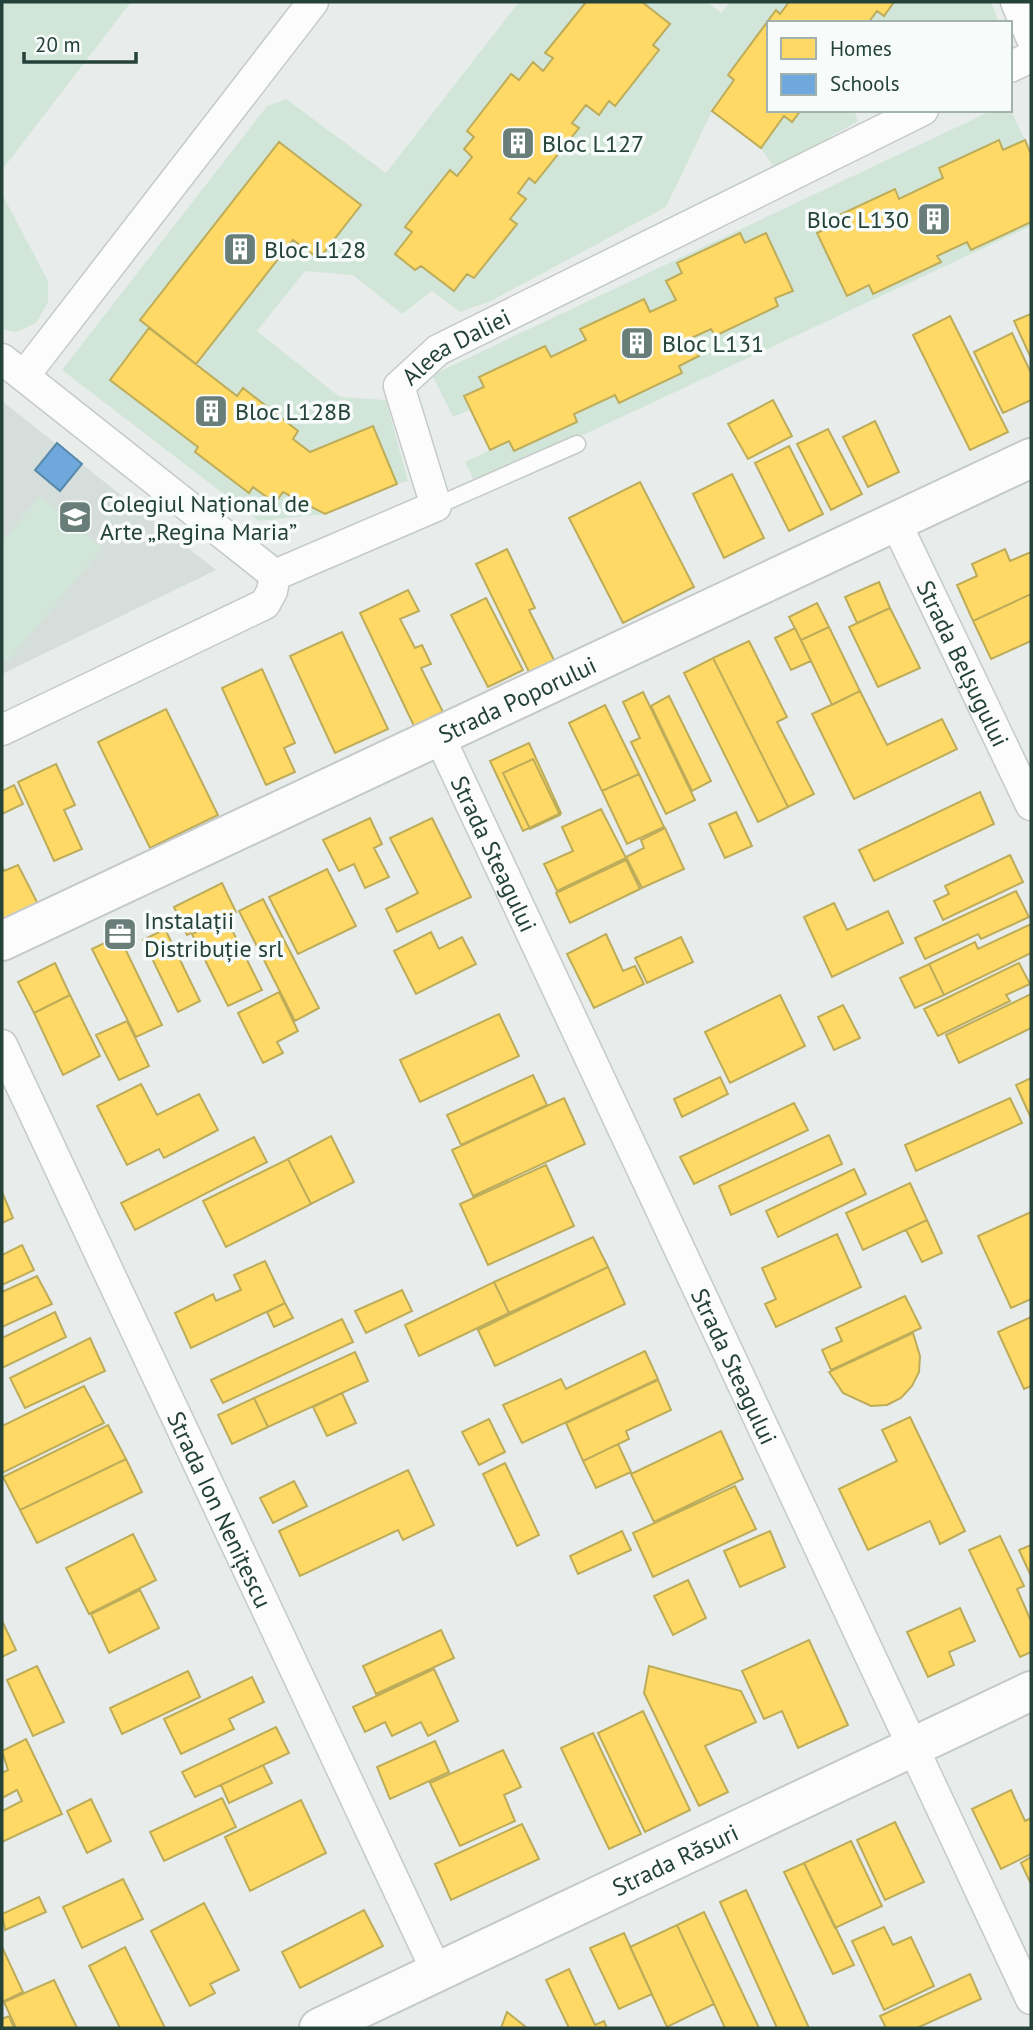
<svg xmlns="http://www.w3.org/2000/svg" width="1033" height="2030" viewBox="0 0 1033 2030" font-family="'PT Sans',sans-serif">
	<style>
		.built { fill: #d6dedb }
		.green { fill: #d1e6d8 }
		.homes { fill: #ffd966; stroke: #bdac59; stroke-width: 2 }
		.schools { fill: #6fa8dc; stroke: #5889ab; stroke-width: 2 }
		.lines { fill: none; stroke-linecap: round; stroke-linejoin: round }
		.service-casing { stroke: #c5cac8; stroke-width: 19 }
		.minor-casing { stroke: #c5cac8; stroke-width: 33 }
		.tertiary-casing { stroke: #c5cac8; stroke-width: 42 }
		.service { stroke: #fcfcfc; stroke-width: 16 }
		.minor { stroke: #fcfcfc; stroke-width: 30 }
		.tertiary { stroke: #fcfcfc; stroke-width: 38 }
		.labels { text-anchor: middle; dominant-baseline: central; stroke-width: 7; stroke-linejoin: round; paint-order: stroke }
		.poi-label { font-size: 24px; fill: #24423a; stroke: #f7fbf9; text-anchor: start }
		.street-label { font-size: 24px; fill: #24423a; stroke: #f7fbf9 }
	</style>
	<rect width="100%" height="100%" fill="#e8edeb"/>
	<path class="built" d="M2,401L216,570L2,674Z"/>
	<path class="green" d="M2,2H131L2,170Z
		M519,2H707L721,13L730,2H789L780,14L775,10L728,75L734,80L712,111L666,207L491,301L460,312L432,291L402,314L353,275L305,271L257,331L340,397L386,400L408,481L397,484L372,426L310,452L293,439L298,431L243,389L237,396L196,364L293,240L319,259L360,205L279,142L140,320L149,328L110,380L198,447L195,453L248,493L253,487L274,503L283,492L325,514L259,521L62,370L267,106L286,99L386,173Z
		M894,2H991L999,23H868L877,11L884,16Z
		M1010,108L1025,140L1003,150L998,140L939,168L943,178L899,199L894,189L835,217L838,223L817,233L847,296L869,285L873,294L941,262L937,256L967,242L971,250L1031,222V226L476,485L465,462L509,441L514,451L576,422L574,414L615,395L619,402L682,374L679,366L699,356L691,338L711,329L715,336L778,306L775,298L792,291L766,233L745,243L740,233L677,262L682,273L667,281L676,300L650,312L643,299L581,329L586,340L551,357L480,378L484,387L465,397L470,410L453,417L432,375L993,110H1010Z
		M801,110H854L858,121L775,169L761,148L784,116Z
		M2,194L48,281V302L36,323L16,332L2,329Z
		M40,496L102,548L8,661L2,656V542Z"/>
	<path class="homes" d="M586,2H642L670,24L653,45L659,50L615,106L609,101L599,115L586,105L572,123L579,128L535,183L529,178L518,193L526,199L510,219L517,224L474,278L467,274L454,291L421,266L415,270L395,254L412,232L405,227L450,170L457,176L472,157L464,149L474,137L467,131L511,74L519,80L533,62L543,71L553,58L545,53Z
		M789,2H894L884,16L877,11L868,23H769V110H801L792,122L784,116L761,148L712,111L734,80L728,75L776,10L780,14Z
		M999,140L1003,150L1025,140L1031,154V222L971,250L967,242L937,256L941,262L873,294L869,285L847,296L817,233L838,223L835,217L895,189L899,199L943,178L939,168Z
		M279,142L361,205L319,259L293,240L196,364L140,320Z
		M740,233L745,243L766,233L793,291L775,298L778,306L715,336L711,329L691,338L699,356L679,366L682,373L619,403L615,395L574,414L577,422L514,451L509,441L490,450L464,396L484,387L479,377L545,346L551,357L586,340L580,329L644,299L650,312L676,300L666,281L682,273L677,263Z
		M1031,314V358L1014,321Z
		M950,316L1008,432L970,450L913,335Z
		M149,328L237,396L243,388L298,431L293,439L310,452L373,426L397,484L325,514L283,492L275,503L253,487L249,493L195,452L198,447L110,380Z
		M1012,333L1031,373V400L1003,413L974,352Z
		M773,400L792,436L748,459L728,424Z
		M875,421L899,472L868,487L843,437Z
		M828,429L862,494L831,510L797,444Z
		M789,446L823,514L789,531L755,463Z
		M732,474L764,538L724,558L693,494Z
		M640,482L694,587L623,623L569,518Z
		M507,549L535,608L529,610L556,664L531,676L476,564Z
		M1005,549L1010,561L1031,552V594L973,621L957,585L977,576L972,564Z
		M879,582L890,608L857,623L845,597Z
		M408,590L419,611L400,619L415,648L422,645L431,664L421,668L443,712L414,726L360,613Z
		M1031,594V641L991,659L973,621Z
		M486,598L523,670L488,687L451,615Z
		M817,603L829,627L801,640L789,617Z
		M890,608L920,668L878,687L849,627Z
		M829,627L860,691L832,705L801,640Z
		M795,628L811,661L791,670L775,638Z
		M342,632L388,729L335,753L290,656Z
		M749,641L787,717L777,722L814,794L788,807L713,658Z
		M713,658L788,807L758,822L684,673Z
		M262,669L295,743L284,748L295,772L266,785L222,688Z
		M860,691L887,745L942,719L957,749L854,799L812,714Z
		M643,692L695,800L666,814L631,742L640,738L623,702Z
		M669,696L711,781L692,791L651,706Z
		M605,705L639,774L602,791L569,723Z
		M166,709L218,815L150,848L98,742Z
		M529,743L561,813L523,831L490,761Z
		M533,759L560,815L530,829L503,773Z
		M56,764L75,805L64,810L82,849L54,861L18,782Z
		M639,774L664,827L627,844L602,791Z
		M14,785L23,804L2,814V791Z
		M980,792L994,824L874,881L859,850Z
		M601,809L626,858L557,891L544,864L573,851L562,827Z
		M736,812L752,846L725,858L709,824Z
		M370,818L382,844L374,848L389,877L365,888L354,864L339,871L323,840Z
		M432,818L471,897L397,932L386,909L418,893L390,838Z
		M665,828L684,869L642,888L626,857L644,848L641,840Z
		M1010,855L1023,882L943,920L934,901L949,894L945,886Z
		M626,860L640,889L570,923L556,893Z
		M18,865L38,904L2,922V866L4,871Z
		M327,869L356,926L298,954L269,897Z
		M222,883L236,912L187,935L174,907Z
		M1016,891L1029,917L981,939L978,934L925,959L915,938Z
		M263,899L319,1008L295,1021L239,911Z
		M834,903L847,930L888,911L903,943L832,977L804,917Z
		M226,918L262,990L228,1006L192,934Z
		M1031,924V953L944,995L929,964L975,942L978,949Z
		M165,929L200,1001L178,1012L143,940Z
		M431,932L439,949L462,937L476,964L416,994L394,951Z
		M606,934L623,971L635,966L644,984L594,1008L567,954Z
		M119,936L162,1025L136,1037L92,949Z
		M681,937L693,962L647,983L635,958Z
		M55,963L70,995L34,1013L18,982Z
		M1019,963L1030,984L1006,995L1010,1001L938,1036L924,1009Z
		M929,964L944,995L915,1008L900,978Z
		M279,992L298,1031L277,1042L283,1053L263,1063L238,1013Z
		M1031,994V1028L959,1063L946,1035Z
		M70,995L100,1056L63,1075L34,1013Z
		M780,995L805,1046L730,1083L705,1032Z
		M843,1005L860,1038L834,1050L818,1017Z
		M499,1014L519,1056L420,1102L400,1060Z
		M127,1021L149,1066L119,1080L96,1035Z
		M533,1075L547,1105L461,1145L447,1115Z
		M720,1077L728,1094L682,1117L674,1099Z
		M1031,1078V1118L1016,1085Z
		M141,1084L157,1115L199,1094L218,1130L164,1158L159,1149L127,1165L97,1106Z
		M564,1098L585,1144L473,1196L452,1150Z
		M1010,1098L1022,1123L916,1171L905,1145Z
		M794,1103L808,1130L694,1184L680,1157Z
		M829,1135L842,1164L731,1215L719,1186Z
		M331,1136L354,1182L311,1204L288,1159Z
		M254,1137L267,1162L135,1230L121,1203Z
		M288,1159L311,1204L226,1247L203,1201Z
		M546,1165L574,1226L488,1265L460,1204Z
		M854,1169L866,1194L778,1237L766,1211Z
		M910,1183L927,1220L863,1250L846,1213Z
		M2,1192L13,1218L2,1223Z
		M1031,1212V1299L1011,1308L978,1236Z
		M927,1220L942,1253L922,1262L906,1230Z
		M837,1234L861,1287L776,1327L765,1304L776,1299L762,1268Z
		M593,1237L608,1267L509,1313L494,1282Z
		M22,1245L34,1270L2,1285V1255Z
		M265,1261L285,1303L191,1348L175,1313L213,1294L216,1301L241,1290L234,1275Z
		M608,1267L625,1304L495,1366L478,1330Z
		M37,1276L52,1304L2,1327V1292Z
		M494,1282L509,1313L419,1356L405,1325Z
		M402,1290L412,1311L366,1333L355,1311Z
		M905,1296L921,1328L831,1370L822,1350L842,1341L836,1328Z
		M285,1303L293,1318L274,1327L267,1312Z
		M55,1312L66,1337L2,1368V1338Z
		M1031,1317V1386L1024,1389L998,1332Z
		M342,1319L353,1342L223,1403L211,1380Z
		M913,1333L920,1356L919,1372L912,1386L901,1398L887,1405L871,1406L843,1393L829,1372Z
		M90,1338L105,1371L25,1408L10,1378Z
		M645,1351L658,1379L522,1443L503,1405L561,1379L566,1389Z
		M355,1352L368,1381L268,1427L254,1398Z
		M658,1380L671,1410L626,1431L629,1439L583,1461L566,1423Z
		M84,1386L104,1423L2,1473V1426Z
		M342,1393L356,1423L327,1436L313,1407Z
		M254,1398L268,1427L232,1444L218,1415Z
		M910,1417L965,1531L940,1544L930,1521L868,1550L839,1489L897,1461L882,1430Z
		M489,1419L505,1452L479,1465L462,1432Z
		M108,1425L126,1459L20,1510L3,1477Z
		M721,1431L743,1479L654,1522L631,1474Z
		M618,1444L631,1472L596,1488L583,1461Z
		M126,1459L142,1492L37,1543L20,1510Z
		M505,1463L539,1535L517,1546L483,1474Z
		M408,1470L434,1525L403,1540L398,1530L300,1576L279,1531Z
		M294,1481L307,1506L273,1523L260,1498Z
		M735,1486L756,1529L653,1577L633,1533Z
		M622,1531L631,1550L578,1574L570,1556Z
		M770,1531L785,1567L740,1587L724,1551Z
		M133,1534L156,1580L89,1614L66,1568Z
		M1000,1536L1024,1586L1017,1589L1031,1621V1652L1020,1657L969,1550Z
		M1031,1545V1576L1019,1550Z
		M688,1580L706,1618L673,1635L654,1596Z
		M140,1590L159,1628L109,1653L91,1614Z
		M960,1608L975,1641L949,1652L954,1665L928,1677L907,1632Z
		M3,1623L16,1650L2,1657V1624Z
		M441,1630L454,1658L376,1694L363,1666Z
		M809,1640L848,1725L798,1748L782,1711L764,1719L742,1671Z
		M37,1666L64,1722L33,1736L7,1680Z
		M649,1666L741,1691L756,1722L705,1746L728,1792L699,1806L644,1693Z
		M434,1669L458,1721L428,1736L421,1722L392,1736L385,1722L365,1732L353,1707Z
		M188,1671L200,1697L122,1734L110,1708Z
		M252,1677L264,1702L229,1719L234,1729L181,1754L164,1719Z
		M643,1711L690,1810L645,1832L598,1733Z
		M276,1727L289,1753L195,1797L182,1772Z
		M593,1733L641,1834L609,1849L561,1748Z
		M26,1739L62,1814L2,1842V1811L22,1801L17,1790L2,1798V1773L8,1770L2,1751Z
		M435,1741L449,1772L390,1799L377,1767Z
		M503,1750L521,1787L504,1795L515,1821L460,1846L430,1783Z
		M263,1765L272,1783L229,1803L221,1785Z
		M1011,1790L1025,1821L1031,1818V1854L1001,1869L972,1809Z
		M222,1798L236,1827L164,1861L150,1832Z
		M91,1799L111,1841L87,1853L67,1811Z
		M301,1800L326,1853L250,1891L225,1837Z
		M895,1822L924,1882L885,1900L857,1840Z
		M522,1824L539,1859L451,1900L435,1864Z
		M851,1841L882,1906L835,1928L804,1863Z
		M1031,1857V1884L1021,1863Z
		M804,1863L854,1965L833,1974L784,1872Z
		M123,1879L143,1919L82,1948L63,1907Z
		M746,1890L809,2028H777L720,1902Z
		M39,1897L46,1912L5,1930L2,1914Z
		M204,1903L239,1970L210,1984L215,1993L190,2006L151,1931Z
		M364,1910L383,1946L300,1988L282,1952Z
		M704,1912L759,2028H725L714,2004L677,1925Z
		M677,1925L714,2004L667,2027L630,1947Z
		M884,1927L893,1945L911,1937L934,1986L884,2010L852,1941Z
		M624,1933L652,1994L619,2009L590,1948Z
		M2,1947L23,1992L2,2002Z
		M125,1947L165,2028H120L89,1966Z
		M569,1969L595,2025L604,2021L607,2028H569L546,1980Z
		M970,1974L981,1999L917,2028H886L880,2016Z
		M54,1980L77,2028H16L4,2002Z
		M507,2012L527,2028H501Z
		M9,2016L14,2028H2V2019Z"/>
	<path class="schools" d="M57,443L82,464L60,491L35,470Z"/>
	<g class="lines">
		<g class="service-casing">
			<path id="service" d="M436,506L577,444"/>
		</g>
		<g class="minor-casing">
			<g id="minor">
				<path d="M1016,2L1031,37"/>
				<path d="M1010,67L1031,57"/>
				<path id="s1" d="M2,359L275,575L436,506L399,386L438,350L923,110"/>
				<path d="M24,376L313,2"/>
				<path id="s2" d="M895,521L1031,805"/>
				<path d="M2,730L265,604L272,591L275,575"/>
				<path id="s3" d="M439,736L1031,1999"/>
				<path id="s4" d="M2,1045L437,1972"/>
			</g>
		</g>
		<g class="tertiary-casing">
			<g id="tertiary">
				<path id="s5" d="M2,941L1031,458"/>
				<path id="s6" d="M319,2028L1031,1691"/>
			</g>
		</g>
		<use href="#service" class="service"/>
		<use href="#minor" class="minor"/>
		<use href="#tertiary" class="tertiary"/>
	</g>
	<defs>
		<g id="building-square" transform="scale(1.75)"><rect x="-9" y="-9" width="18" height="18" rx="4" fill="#697e78" stroke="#f7fbf9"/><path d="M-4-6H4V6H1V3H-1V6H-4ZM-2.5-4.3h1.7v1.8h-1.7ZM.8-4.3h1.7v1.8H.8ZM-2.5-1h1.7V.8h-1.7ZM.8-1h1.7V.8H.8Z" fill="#fff"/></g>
		<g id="school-square" transform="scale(1.75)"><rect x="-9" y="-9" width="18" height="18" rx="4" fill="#697e78" stroke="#f7fbf9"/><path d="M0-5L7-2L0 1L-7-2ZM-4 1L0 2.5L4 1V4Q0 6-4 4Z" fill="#fff"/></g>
		<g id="office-square" transform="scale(1.75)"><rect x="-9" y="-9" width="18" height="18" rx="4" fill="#697e78" stroke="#f7fbf9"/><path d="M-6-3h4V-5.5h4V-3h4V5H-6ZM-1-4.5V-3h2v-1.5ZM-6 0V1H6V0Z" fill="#fff"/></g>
	</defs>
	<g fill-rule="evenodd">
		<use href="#building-square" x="518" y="143"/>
		<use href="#building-square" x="934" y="219"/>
		<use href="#building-square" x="240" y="249"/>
		<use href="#building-square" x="637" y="343"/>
		<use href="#building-square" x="211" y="411"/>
		<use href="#school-square" x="75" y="517"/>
		<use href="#office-square" x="120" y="934"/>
	</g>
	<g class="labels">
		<g class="poi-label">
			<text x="542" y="143">Bloc L127</text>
			<text x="909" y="219" text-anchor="end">Bloc L130</text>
			<text x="264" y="249">Bloc L128</text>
			<text x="662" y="343">Bloc L131</text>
			<text x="235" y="411">Bloc L128B</text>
			<text x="100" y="503">Colegiul Național de<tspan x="100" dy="28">Arte „Regina Maria”</tspan></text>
			<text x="144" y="920">Instalații<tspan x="144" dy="28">Distribuție srl</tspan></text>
		</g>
		<g class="street-label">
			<text stroke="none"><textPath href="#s1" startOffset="719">Aleea Daliei</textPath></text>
			<text stroke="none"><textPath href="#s2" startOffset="158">Strada Belșugului</textPath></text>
			<text stroke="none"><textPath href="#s5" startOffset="569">Strada Poporului</textPath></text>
			<text stroke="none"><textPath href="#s3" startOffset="130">Strada Steagului</textPath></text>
			<text stroke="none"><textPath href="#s3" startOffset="696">Strada Steagului</textPath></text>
			<text stroke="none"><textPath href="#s4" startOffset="513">Strada Ion Nenițescu</textPath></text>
			<text stroke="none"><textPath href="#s6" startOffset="394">Strada Răsuri</textPath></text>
		</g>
	</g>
	<rect width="1033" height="2030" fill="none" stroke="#24423a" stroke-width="7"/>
	<rect x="767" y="21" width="245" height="91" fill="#f7fbf9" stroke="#a3b1ad" stroke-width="2"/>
	<rect x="781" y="38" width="35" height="21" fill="#ffd966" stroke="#a3b1ad" stroke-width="2"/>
	<text x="830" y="56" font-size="21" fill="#24423a">Homes</text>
	<rect x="781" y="74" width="35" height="21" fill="#6fa8dc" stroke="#a3b1ad" stroke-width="2"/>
	<text x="830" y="91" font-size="21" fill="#24423a">Schools</text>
	<path d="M24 52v10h112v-10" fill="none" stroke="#24423a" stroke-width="3.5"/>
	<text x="35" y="52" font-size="21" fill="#24423a" stroke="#f7fbf9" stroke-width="5" paint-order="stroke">20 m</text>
</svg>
